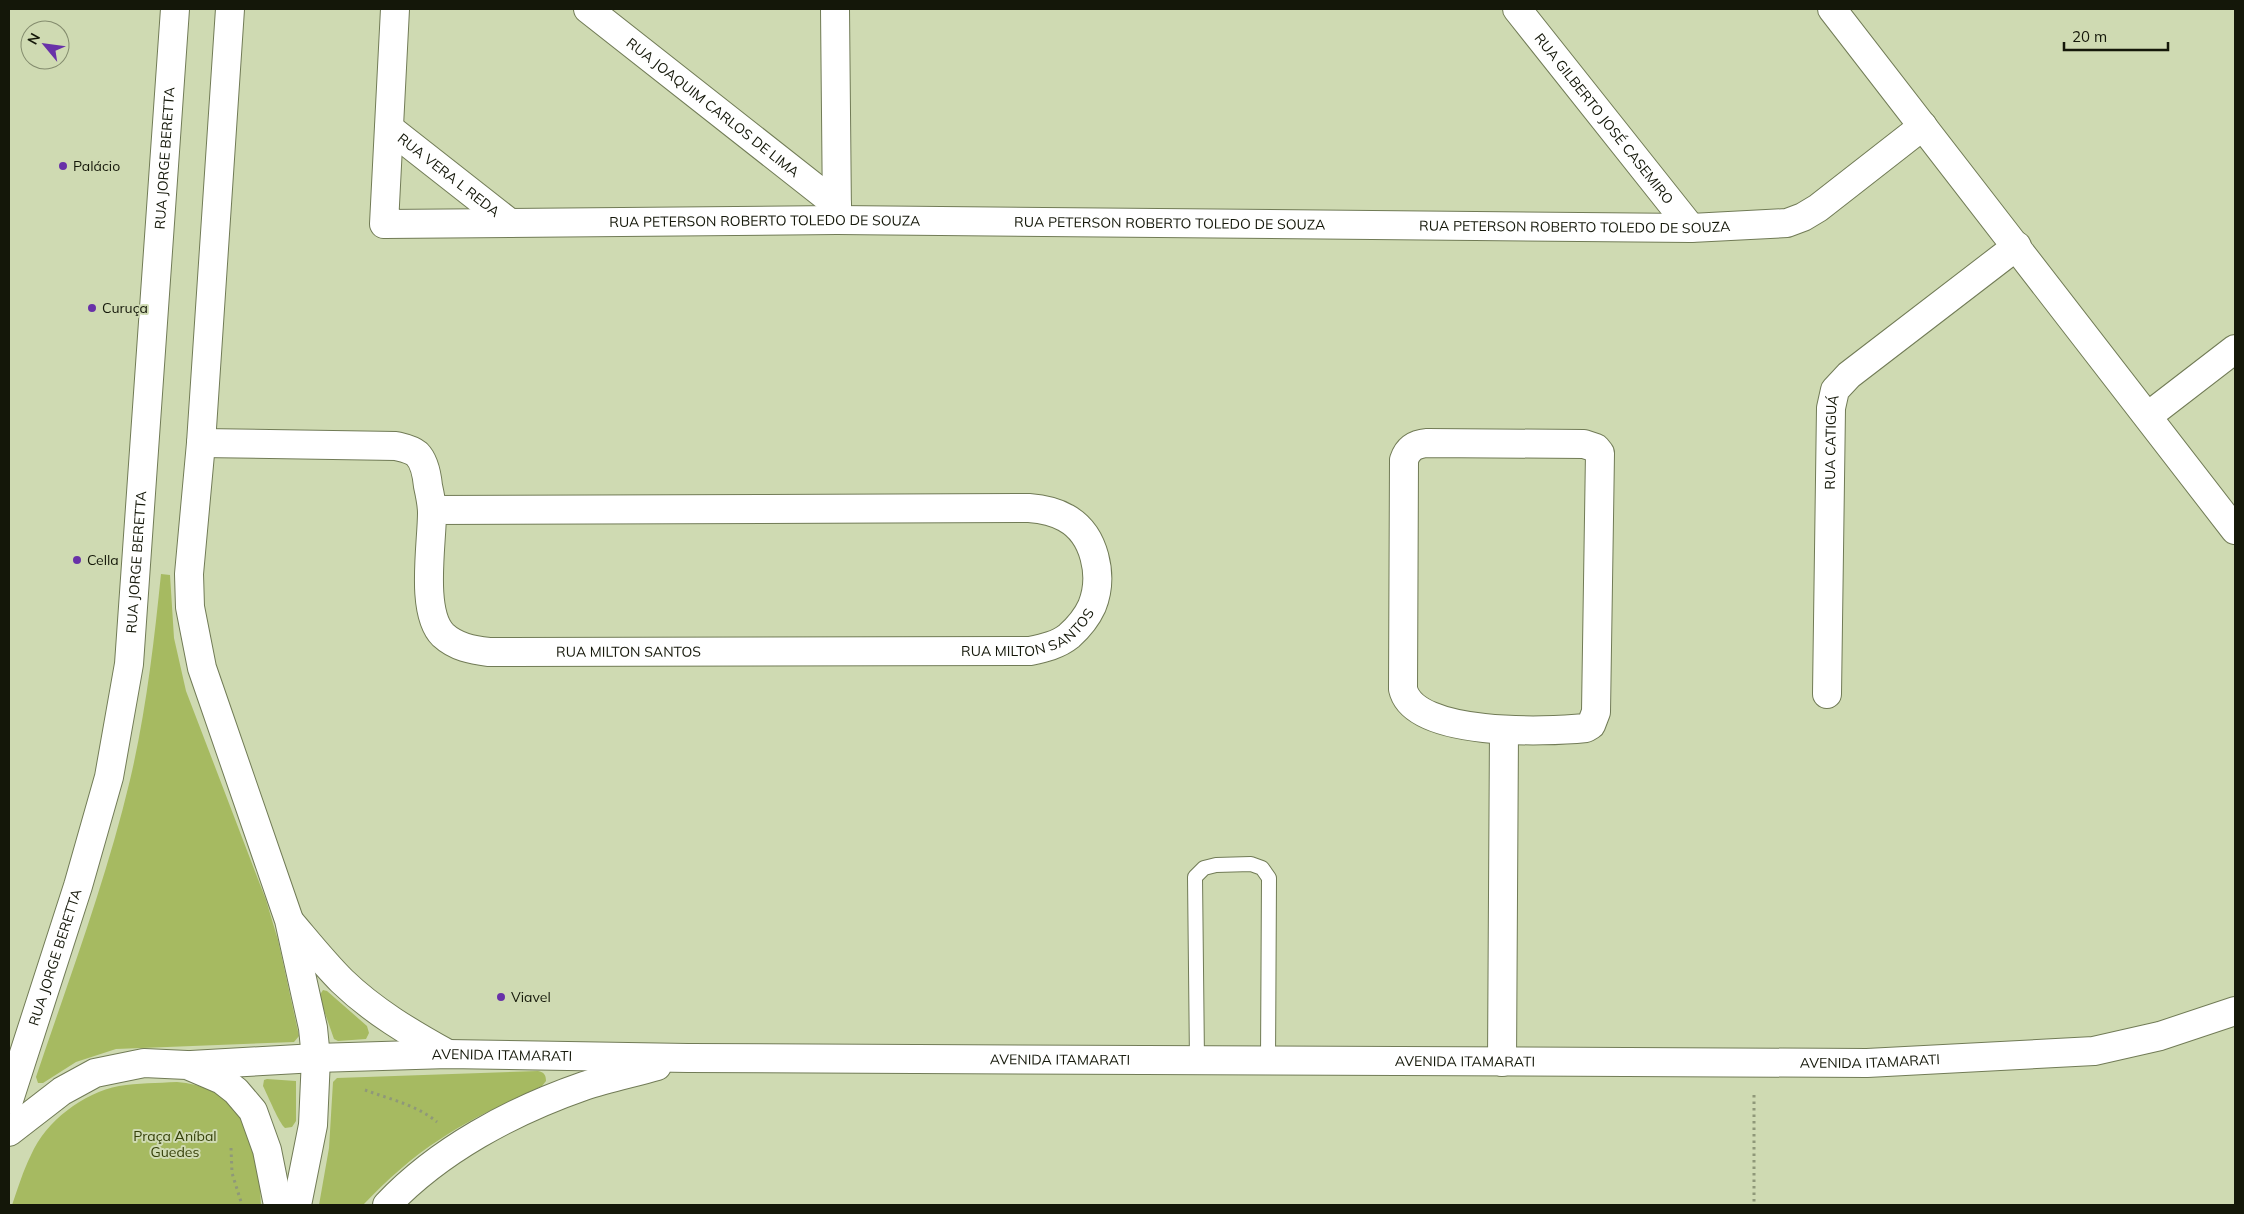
<svg xmlns="http://www.w3.org/2000/svg" width="2244" height="1214" viewBox="0 0 2244 1214" font-family="Mulish,sans-serif">
	<style>
		.green { fill: #a6ba61 }
		.lines { fill: none; stroke-linecap: round; stroke-linejoin: round }
		.service-casing { stroke: #717b56; stroke-width: 16 }
		.minor-casing { stroke: #717b56; stroke-width: 30 }
		.secondary-casing { stroke: #717b56; stroke-width: 30 }
		.primary-casing { stroke: #717b56; stroke-width: 30 }
		.path { stroke: #8f9879; stroke-width: 3; stroke-dasharray: 2.5 4; stroke-linecap: butt }
		.service { stroke: #fff; stroke-width: 14 }
		.minor { stroke: #fff; stroke-width: 28 }
		.secondary { stroke: #fff; stroke-width: 28 }
		.primary { stroke: #fff; stroke-width: 28 }
		.poi-dot { fill: #6831a8; stroke: #cfdab2; stroke-width: 2 }
		.labels { text-anchor: middle; dominant-baseline: central; stroke-width: 4; stroke-linejoin: round; paint-order: stroke }
		.street-label { font-size: 14px; fill: #141709; stroke: #cfdab2 }
		.poi-label { font-size: 14px; fill: #141709; stroke: #cfdab2; text-anchor: start }
		.park-label { font-size: 14px; fill: #354009; stroke: #cfdab2 }
	</style>
	<rect width="100%" height="100%" fill="#cfdab2"/>
	<path class="green" d="M161,574L170,575L174,638L186,691L266,900L278,940L299,1036L294,1042L116,1049L76,1062L43,1083H38L36,1077C69,979 106,881 130,780C146,712 154,643 161,574Z
		M323,990L327,991L367,1026L369,1033L366,1039L338,1041L334,1039L319,996Z
		M538,1071C544,1072 546,1075 546,1081L542,1086C508,1102 473,1117 442,1138C413,1156 387,1180 363,1205H319L329,1148L333,1082L337,1078Z
		M267,1079L296,1081V1121L292,1127L285,1128C279,1123 268,1096 263,1086L264,1080Z
		M177,1082C246,1087 259,1146 261,1205H12C18,1188 23,1171 31,1155C46,1121 83,1093 119,1086C138,1083 157,1083 177,1082Z"/>
	<g class="lines">
		<g class="service-casing">
			<path id="service" d="M1197,1061L1195,877L1204,868L1216,865L1251,864L1262,868L1269,878L1268,1061"/>
		</g>
		<g class="minor-casing">
			<g id="minor">
				<path id="s1" d="M395,9L384,224L837,220L1691,228L1787,223L1803,217L1818,208L1923,126"/>
				<path id="s2" d="M588,9L837,205"/>
				<path d="M835,9L837,217"/>
				<path id="s3" d="M1517,9L1691,228"/>
				<path d="M1832,9L2235,530"/>
				<path id="s4" d="M389,128L510,223"/>
				<path d="M2148,416L2235,349"/>
				<path id="s5" d="M201,443L396,446C404,448 411,449 417,454C425,462 427,476 428,486C430,495 432,504 432,513C432,544 420,612 443,635C456,647 472,650 489,652L1030,651C1044,648 1058,645 1069,636C1078,628 1087,617 1092,606C1104,576 1095,534 1066,518C1054,511 1042,509 1029,508L432,510"/>
				<path d="M1427,443L1584,444L1596,448L1600,453L1596,712L1591,725L1586,728C1547,732 1414,737 1403,689L1404,460C1408,448 1415,444 1427,443Z"/>
				<path id="s6" d="M1827,694L1831,408L1835,390L1849,375L2017,246"/>
				<path d="M1502,1062L1504,730"/>
			</g>
		</g>
		<g class="secondary-casing">
			<g id="secondary">
				<path id="s7" d="M316,1058L448,1054L688,1058L1867,1063L2094,1051L2160,1036L2235,1011"/>
				<path d="M387,1205C439,1150 512,1111 584,1086C608,1078 633,1073 657,1066"/>
			</g>
		</g>
		<g class="primary-casing">
			<g id="primary">
				<path d="M230,9L201,443L189,574L190,607L202,668L289,920L313,1028L316,1058L313,1125L297,1205"/>
				<path d="M291,923C308,943 324,963 342,981C373,1011 410,1033 448,1054"/>
				<path d="M191,1065L316,1058"/>
				<path id="s8" d="M9,1100L78,886L109,777L129,664L175,9"/>
				<path d="M9,1132L62,1091L95,1073L144,1063L187,1065L222,1080L236,1091L253,1111L267,1150L278,1205"/>
			</g>
		</g>
		<path class="path" d="M365,1090C389,1099 417,1105 437,1122
			M1754,1095V1205
			M231,1148L232,1173L242,1205"/>
		<use href="#service" class="service"/>
		<use href="#minor" class="minor"/>
		<use href="#secondary" class="secondary"/>
		<use href="#primary" class="primary"/>
	</g>
	<g class="poi-dot">
		<circle cx="63" cy="166" r="5"/>
		<circle cx="92" cy="308" r="5"/>
		<circle cx="77" cy="560" r="5"/>
		<circle cx="501" cy="997" r="5"/>
	</g>
	<g class="labels">
		<g class="street-label">
			<text stroke="none"><textPath href="#s2" startOffset="159">RUA JOAQUIM CARLOS DE LIMA</textPath></text>
			<text stroke="none"><textPath href="#s3" startOffset="140">RUA GILBERTO JOSÉ CASEMIRO</textPath></text>
			<text stroke="none"><textPath href="#s8" startOffset="960">RUA JORGE BERETTA</textPath></text>
			<text stroke="none"><textPath href="#s4" startOffset="76">RUA VERA L REDA</textPath></text>
			<text stroke="none"><textPath href="#s1" startOffset="596">RUA PETERSON ROBERTO TOLEDO DE SOUZA</textPath></text>
			<text stroke="none"><textPath href="#s1" startOffset="1001">RUA PETERSON ROBERTO TOLEDO DE SOUZA</textPath></text>
			<text stroke="none"><textPath href="#s1" startOffset="1406">RUA PETERSON ROBERTO TOLEDO DE SOUZA</textPath></text>
			<text stroke="none"><textPath href="#s6" startOffset="252">RUA CATIGUÁ</textPath></text>
			<text stroke="none"><textPath href="#s8" startOffset="555">RUA JORGE BERETTA</textPath></text>
			<text stroke="none"><textPath href="#s5" startOffset="999">RUA MILTON SANTOS</textPath></text>
			<text stroke="none"><textPath href="#s5" startOffset="594">RUA MILTON SANTOS</textPath></text>
			<text stroke="none"><textPath href="#s8" startOffset="150">RUA JORGE BERETTA</textPath></text>
			<text stroke="none"><textPath href="#s7" startOffset="186">AVENIDA ITAMARATI</textPath></text>
			<text stroke="none"><textPath href="#s7" startOffset="744">AVENIDA ITAMARATI</textPath></text>
			<text stroke="none"><textPath href="#s7" startOffset="1554">AVENIDA ITAMARATI</textPath></text>
			<text stroke="none"><textPath href="#s7" startOffset="1149">AVENIDA ITAMARATI</textPath></text>
		</g>
		<g class="poi-label">
			<text x="73" y="166">Palácio</text>
			<text x="102" y="308">Curuça</text>
			<text x="87" y="560">Cella</text>
			<text x="511" y="997">Viavel</text>
		</g>
		<g class="park-label">
			<text x="175" y="1136">Praça Aníbal<tspan x="175" dy="16">Guedes</tspan></text>
		</g>
	</g>
	<rect width="2244" height="1214" fill="none" stroke="#141709" stroke-width="20"/>
	<g transform="translate(45 45) rotate(299)"><circle r="24" fill="#cfdab2" stroke="#848c6e"/>
	<path d="M0-4L9 19L0 12L-9 19Z" fill="#6831a8"/>
	<text y="-8" font-size="14" font-weight="bold" text-anchor="middle" fill="#141709">N</text>
	</g>
	<path d="M2064 42v8h104v-8" fill="none" stroke="#141709" stroke-width="2.5"/>
	<text x="2072" y="42" font-size="15" fill="#141709" stroke="#cfdab2" stroke-width="4" paint-order="stroke">20 m</text>
</svg>
